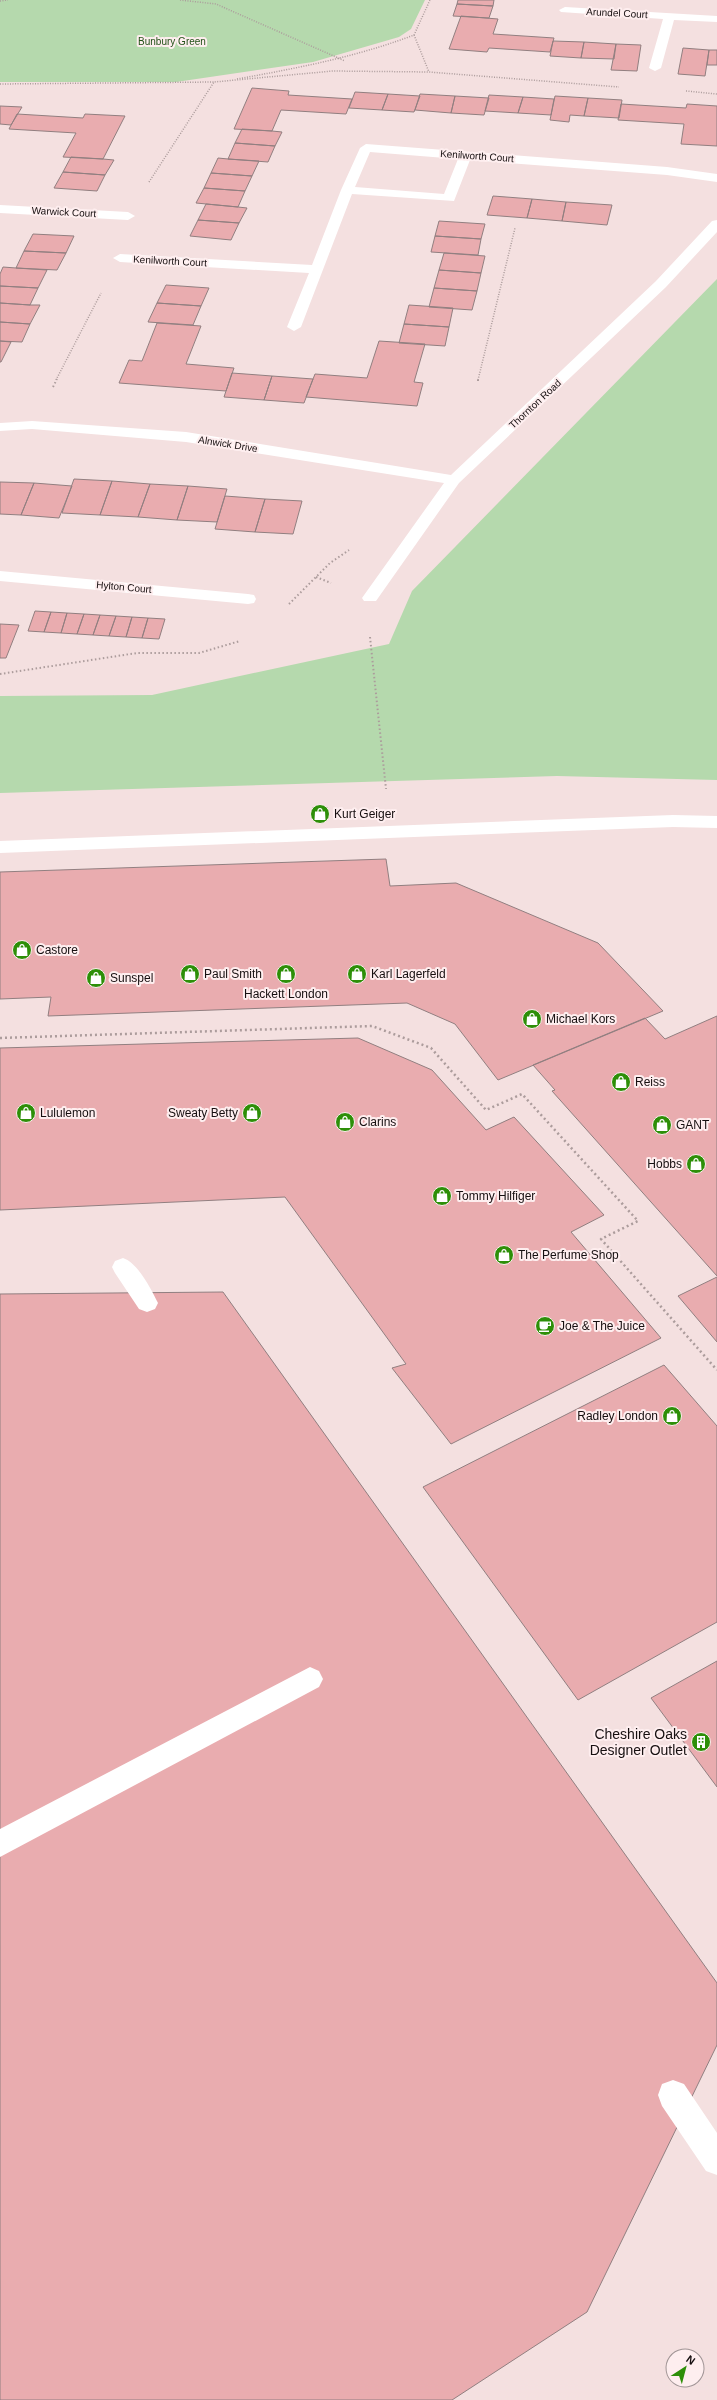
<svg xmlns="http://www.w3.org/2000/svg" width="717" height="2400" viewBox="0 0 717 2400" font-family="Helvetica,sans-serif">
	<style>
		.green { fill: #b5d9ad }
		.building { fill: #e9acaf; stroke: #917f80 }
		.lines { fill: none; stroke-linecap: round; stroke-linejoin: round }
		.path-far2 { stroke: #ac9c9c; stroke-width: 1.5; stroke-dasharray: 1 1.5; stroke-linecap: butt }
		.path-far1 { stroke: #ac9c9c; stroke-width: 2; stroke-dasharray: 1.5 2.5; stroke-linecap: butt }
		.path { stroke: #ac9c9c; stroke-width: 2.5; stroke-dasharray: 2 3; stroke-linecap: butt }
		.service { fill: #fff; fill-rule: evenodd }
		.minor { fill: #fff; fill-rule: evenodd }
		.labels { text-anchor: middle; dominant-baseline: central; stroke-width: 4; stroke-linejoin: round; paint-order: stroke }
		.far-street-label { font-size: 10px; fill: #160f10; stroke: #feeeef }
		.far-park-label { font-size: 10px; fill: #215016; stroke: #feeeef }
		.poi-label { font-size: 12px; fill: #160f10; stroke: #feeeef; text-anchor: start }
		.near-poi-label { font-size: 14px; fill: #160f10; stroke: #feeeef; text-anchor: end }
	</style>
	<rect width="100%" height="100%" fill="#f4e0e0"/>
	<path class="green" d="M0,0H425L411,29L399,37L313,62L176,82H0Z
		M717,279V780L557,776L0,793V696L152,695L389,644L412,591Z"/>
	<path class="building" d="M458,0H494L493,6L457,4Z
		M457,4L493,6L489,18L453,16Z
		M461,16L498,19L493,34L554,38L550,52L489,48L487,52L449,49Z
		M553,41L584,42L581,58L550,56Z
		M584,42L616,44L614,59L581,58Z
		M616,44L641,45L637,71L611,70Z
		M683,48L709,50L705,76L678,74Z
		M709,50H717V65H707Z
		M252,88L289,91L288,95L352,99L346,114L281,110L272,131L234,129Z
		M355,92L388,94L382,110L349,108Z
		M388,94L420,96L414,112L382,110Z
		M420,94L455,96L451,113L415,110Z
		M489,95L523,97L518,113L485,111Z
		M455,96L489,98L484,115L451,113Z
		M555,96L588,98L584,116L570,115L569,122L550,120Z
		M523,97L554,99L551,115L518,113Z
		M588,98L622,100L619,118L584,116Z
		M621,104L686,108L687,104L717,106V146L681,144L684,124L618,120Z
		M0,106L22,107L11,125L0,124Z
		M17,114L83,118L85,114L125,116L103,159L63,157L76,133L9,129Z
		M242,129L272,131L282,132L275,146L235,143Z
		M235,143L275,146L268,162L228,159Z
		M71,157L103,159L114,160L105,175L63,172Z
		M218,158L228,159L259,161L252,176L211,173Z
		M63,172L105,175L97,191L54,188Z
		M211,173L252,176L245,191L204,188Z
		M204,188L245,191L238,207L196,203Z
		M493,196L532,199L527,218L487,215Z
		M532,199L566,202L562,221L527,218Z
		M566,202L612,205L607,225L562,221Z
		M206,204L238,207L247,208L239,223L198,220Z
		M198,220L239,223L231,240L190,236Z
		M439,221L485,224L481,239L435,236Z
		M33,234L74,236L66,253L24,251Z
		M435,236L481,239L478,255L431,252Z
		M24,251L66,253L57,270L16,268Z
		M444,253L485,256L481,273L439,270Z
		M3,267L16,268L47,270L38,288L0,286V274Z
		M439,270L481,273L477,291L434,288Z
		M166,285L209,288L201,306L157,303Z
		M0,286L38,288L30,305L0,303Z
		M434,288L477,291L472,310L429,307Z
		M0,303L30,305H40L30,324L0,322Z
		M157,303L201,306L193,325L148,322Z
		M409,305L453,308L449,327L404,324Z
		M0,322L30,324L22,342L0,341Z
		M157,323L201,326L186,364L234,368L226,391L119,383L129,360L142,361Z
		M404,324L449,327L445,346L399,343Z
		M0,341L11,342L1,362H0Z
		M379,341L425,344L414,382L423,383L417,406L306,397L315,374L367,378Z
		M232,373L272,376L264,400L224,397Z
		M272,376L313,379L304,403L264,400Z
		M74,479L112,481L100,515L62,513Z
		M112,481L150,484L138,517L100,515Z
		M0,482L34,483L21,515L0,514Z
		M34,483L72,486L59,518L21,515Z
		M150,484L188,486L177,520L138,517Z
		M188,486L227,489L217,522L177,520Z
		M225,496L265,499L255,532L215,529Z
		M265,499L302,501L293,534L255,532Z
		M35,611L51,612L44,632L28,631Z
		M51,612L67,613L61,633L44,632Z
		M67,613L84,614L77,634L61,633Z
		M84,614L100,615L93,635L77,634Z
		M100,615L116,616L109,636L93,635Z
		M116,616L132,617L126,637L109,636Z
		M132,617L148,618L142,638L126,637Z
		M148,618L165,619L159,639L142,638Z
		M0,624L19,625L6,658H0Z
		M386,859L390,886L456,883L598,943L663,1011L498,1080L455,1024L407,1003L48,1016L51,997L0,999V872Z
		M717,1016V1276L552,1091L555,1090L533,1065L645,1018L665,1039Z
		M358,1038L432,1070L486,1130L514,1117L604,1215L571,1232L661,1338L451,1444L392,1368L406,1364L285,1197L0,1210V1048Z
		M717,1277V1342L678,1296Z
		M223,1292L717,1983V2045L587,2312L452,2400H0V1294Z
		M664,1365L717,1426V1622L578,1700L423,1487Z
		M717,1661V1787L651,1698Z"/>
	<g class="lines">
		<path class="path-far2" d="M180,0L216,4L345,61
			M0,1L8,0
			M414,35L429,72
			M237,79C298,68 356,57 414,35L430,0
			M0,84L214,82
			M686,91L717,94
			M149,182L214,82L333,71L429,72L619,87
			M56,380L101,293
			M478,380L515,228"/>
		<path class="path-far1" d="M478,381V379
			M53,387L57,379
			M316,577L331,583
			M289,604L330,563L349,550
			M370,637L386,789
			M0,674L137,653H199L240,641"/>
		<path class="path" d="M0,1038L372,1026L431,1048L486,1110L522,1094L638,1221L601,1239L717,1370"/>
		<path class="service" d="M565,7L717,16V22L674,20L661,68L655,71L649,68L663,19L561,12L559,10Z
			M366,144L667,167L717,174V182L667,175L470,160L454,201L352,194L301,327L294,331L287,327L309,273L120,262L113,258L120,254L312,265L341,190L360,148ZM370,152L458,159L444,194L355,187Z
			M0,205L128,212L135,216L128,220L0,213Z
			M0,571L248,594L254,595L256,599L254,603L248,604L0,581Z
			M673,815L717,816V828L673,827L0,853V841Z
			M123,1258C138,1263 151,1289 158,1303L155,1309L147,1312L139,1309L115,1273L112,1267L115,1261Z
			M310,1667L319,1671L323,1679L319,1687L0,1857V1829Z
			M673,2080L684,2084L717,2133V2175L706,2171L662,2106L658,2095L662,2084Z"/>
		<path class="minor" d="M717,220V232L666,287L459,483L376,601H364L362,598L444,483L186,442L32,429L0,431V423L32,421L186,432L451,475L656,281L712,221Z"/>
	</g>
	<defs>
		<g id="shop-disc" transform="scale(1)"><circle r="9.5" fill="#2d8f08" stroke="#feeeef"/><path d="M-5-2.5h2.3a2.7 3.5 0 0 1 5.4 0H5L5.5 6h-11ZM-1.5-2.5h3a1.5 2.3 0 0 0-3 0Z" fill="#fff"/></g>
		<g id="cafe-disc" transform="scale(1)"><circle r="9.5" fill="#2d8f08" stroke="#feeeef"/><path d="M-5.5-4.5H6V0H3Q3 3.5 0 3.5H-2.5Q-5.5 3.5-5.5 0ZM3-3.2v2h1.7v-2ZM-6 4.5H4V6H-6Z" fill="#fff"/></g>
		<g id="building-disc" transform="scale(1)"><circle r="9.5" fill="#2d8f08" stroke="#feeeef"/><path d="M-4-6H4V6H1V3H-1V6H-4ZM-2.5-4.3h1.7v1.8h-1.7ZM.8-4.3h1.7v1.8H.8ZM-2.5-1h1.7V.8h-1.7ZM.8-1h1.7V.8H.8Z" fill="#fff"/></g>
	</defs>
	<g fill-rule="evenodd">
		<use href="#shop-disc" x="320" y="814"/>
		<use href="#shop-disc" x="22" y="950"/>
		<use href="#shop-disc" x="190" y="974"/>
		<use href="#shop-disc" x="286" y="974"/>
		<use href="#shop-disc" x="357" y="974"/>
		<use href="#shop-disc" x="96" y="978"/>
		<use href="#shop-disc" x="532" y="1019"/>
		<use href="#shop-disc" x="621" y="1082"/>
		<use href="#shop-disc" x="26" y="1113"/>
		<use href="#shop-disc" x="252" y="1113"/>
		<use href="#shop-disc" x="345" y="1122"/>
		<use href="#shop-disc" x="662" y="1125"/>
		<use href="#shop-disc" x="696" y="1164"/>
		<use href="#shop-disc" x="442" y="1196"/>
		<use href="#shop-disc" x="504" y="1255"/>
		<use href="#cafe-disc" x="545" y="1326"/>
		<use href="#shop-disc" x="672" y="1416"/>
		<use href="#building-disc" x="701" y="1742"/>
	</g>
	<g class="labels">
		<g class="far-street-label">
			<text transform="translate(617 13) rotate(3)">Arundel Court</text>
			<text transform="translate(477 156) rotate(4)">Kenilworth Court</text>
			<text transform="translate(64 212) rotate(3)">Warwick Court</text>
			<text transform="translate(170 261) rotate(3)">Kenilworth Court</text>
			<text transform="translate(535 404) rotate(-43)">Thornton Road</text>
			<text transform="translate(228 444) rotate(9)">Alnwick Drive</text>
			<text transform="translate(124 587) rotate(5)">Hylton Court</text>
		</g>
		<g class="far-park-label">
			<text x="172" y="41">Bunbury Green</text>
		</g>
		<g class="poi-label">
			<text x="334" y="814">Kurt Geiger</text>
			<text x="36" y="950">Castore</text>
			<text x="204" y="974">Paul Smith</text>
			<text x="371" y="974">Karl Lagerfeld</text>
			<text x="110" y="978">Sunspel</text>
			<text x="286" y="994" text-anchor="middle">Hackett London</text>
			<text x="546" y="1019">Michael Kors</text>
			<text x="635" y="1082">Reiss</text>
			<text x="40" y="1113">Lululemon</text>
			<text x="238" y="1113" text-anchor="end">Sweaty Betty</text>
			<text x="359" y="1122">Clarins</text>
			<text x="676" y="1125">GANT</text>
			<text x="682" y="1164" text-anchor="end">Hobbs</text>
			<text x="456" y="1196">Tommy Hilfiger</text>
			<text x="518" y="1255">The Perfume Shop</text>
			<text x="559" y="1326">Joe &amp; The Juice</text>
			<text x="658" y="1416" text-anchor="end">Radley London</text>
		</g>
		<g class="near-poi-label">
			<text x="687" y="1734">Cheshire Oaks<tspan x="687" dy="16">Designer Outlet</tspan></text>
		</g>
	</g>
	<g transform="translate(685 2368) rotate(36)"><circle r="19" fill="#feeeef" stroke="#a19596"/>
	<path d="M0-3L7 15L0 10L-7 15Z" fill="#2d8f08"/>
	<text y="-6" font-size="11" font-weight="bold" text-anchor="middle" fill="#160f10">N</text>
	</g>
</svg>
